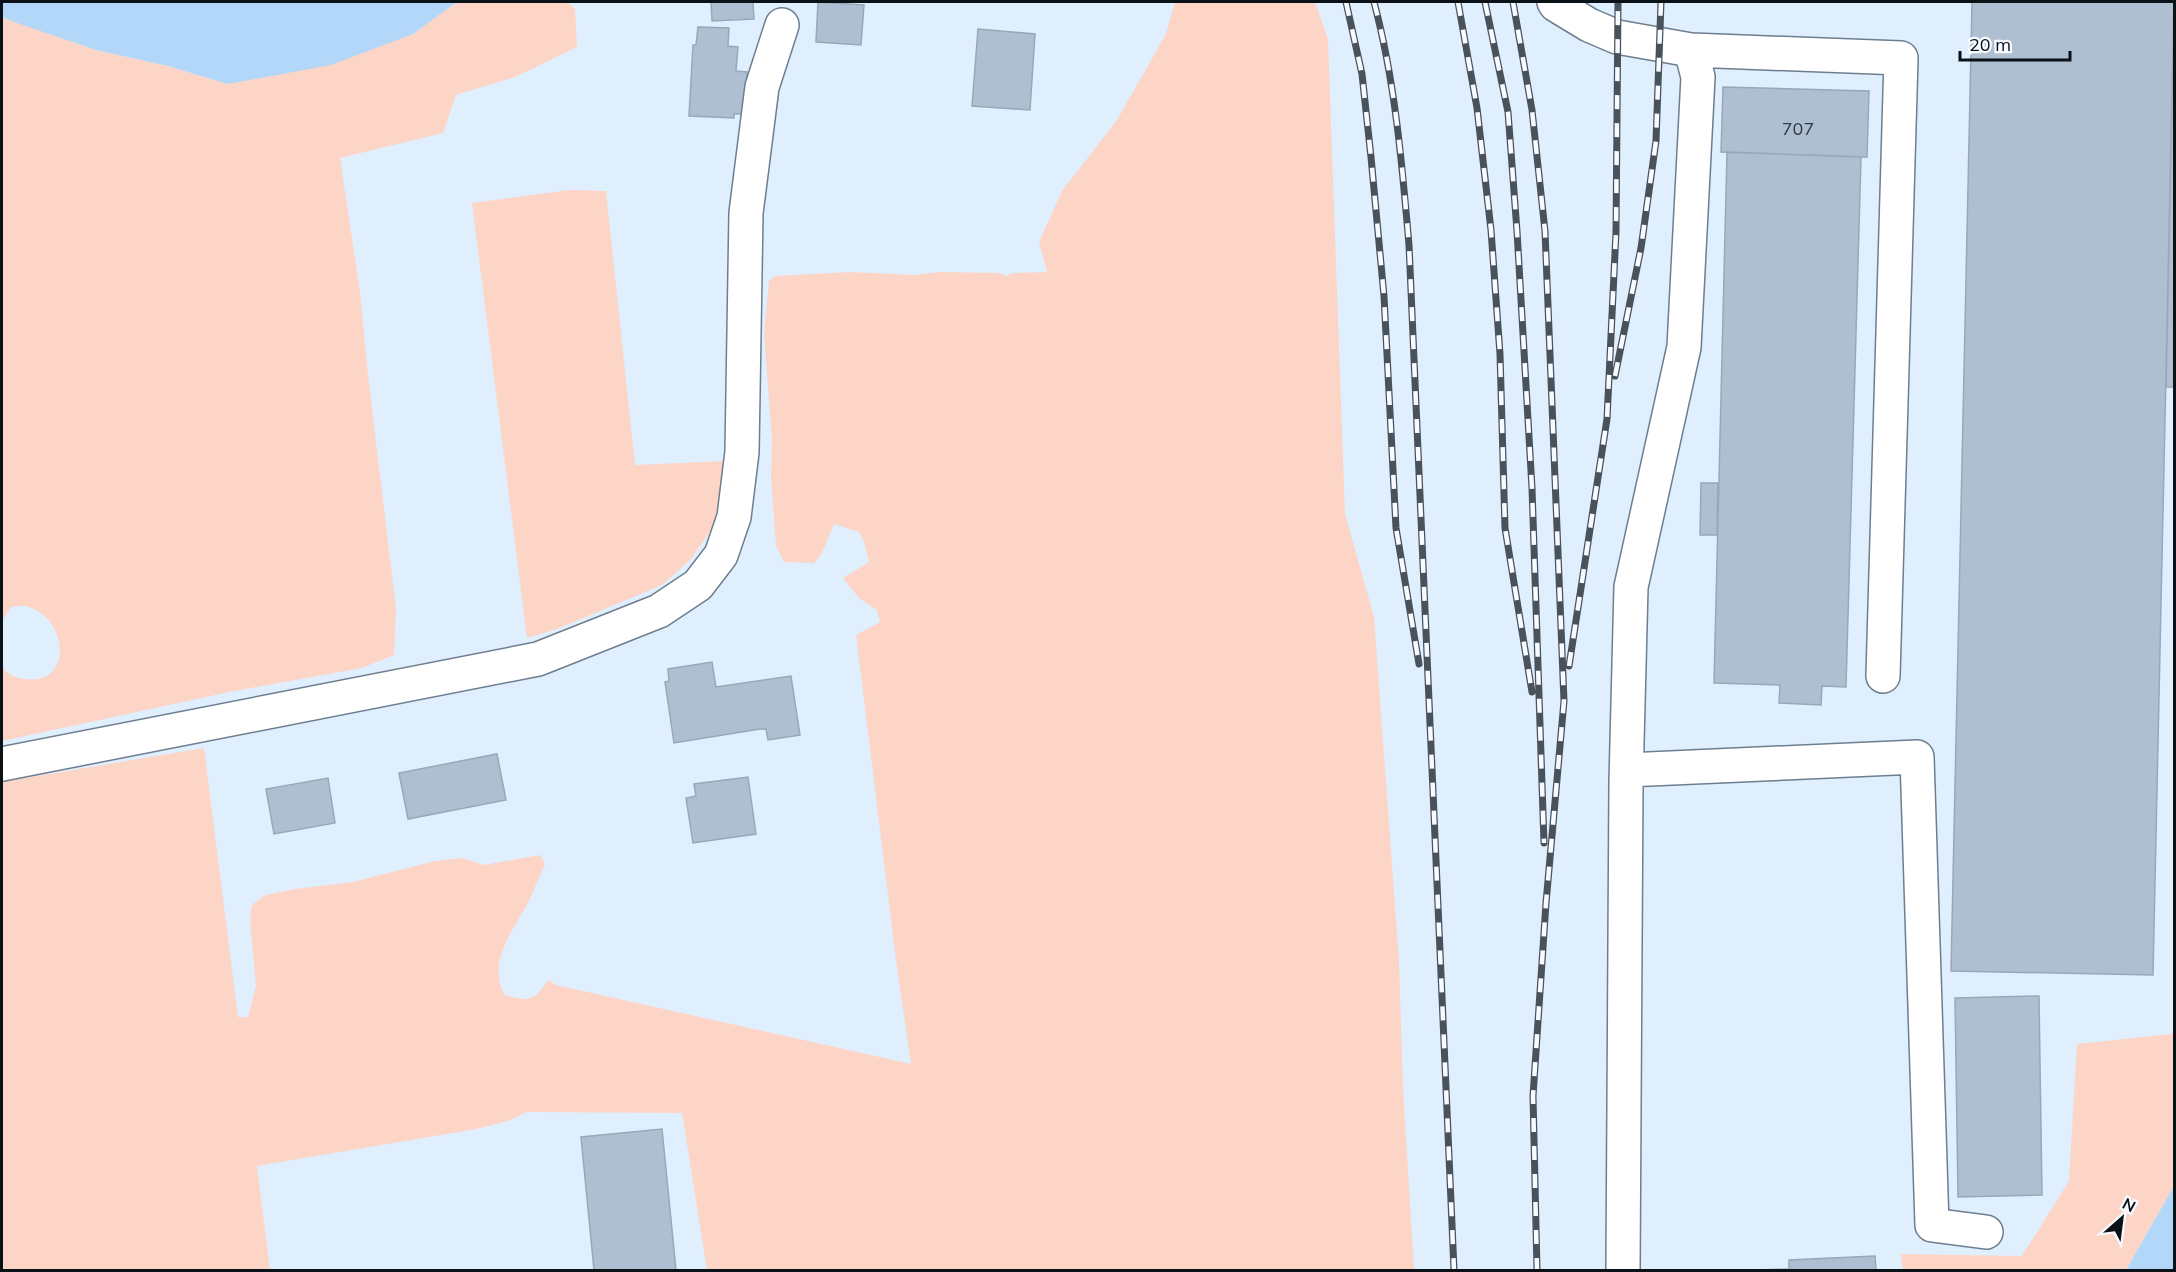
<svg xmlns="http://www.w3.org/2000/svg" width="2176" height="1272" viewBox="0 0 2176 1272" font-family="Mulish,sans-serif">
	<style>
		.green { fill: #fdd5c7 }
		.water { fill: #b3d7f9 }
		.building { fill: #adbfd1; stroke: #96a8ba; stroke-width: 1.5 }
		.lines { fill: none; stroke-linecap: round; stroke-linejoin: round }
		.minor-casing { stroke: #6d7e8f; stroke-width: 36 }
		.minor { stroke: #fff; stroke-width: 33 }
		.rail-casing { stroke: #49525b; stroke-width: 7 }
		.rail { stroke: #f7fbff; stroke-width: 4.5; stroke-dasharray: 14; stroke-linecap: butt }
		.labels { text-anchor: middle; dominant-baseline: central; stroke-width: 5; stroke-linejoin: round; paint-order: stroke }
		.number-label { font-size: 18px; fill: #333c46 }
	</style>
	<rect width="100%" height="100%" fill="#e0effe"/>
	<path class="green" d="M457,2H568L575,9L577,47L515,77L456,95L443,133L340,158L360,292L368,375L396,609L394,655L362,668L234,691L2,741V666C8,675 15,678 25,679C75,686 68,615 25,606C21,605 15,607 11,607L2,621V17L96,50L168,66L228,84L413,34Z
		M1175,2H1315L1328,39L1345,514L1374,617L1399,961L1403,1088L1414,1270H707L682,1113L527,1112L508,1121L476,1129L257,1166L270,1270H2V782L204,748L238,1017H248L256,986L250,921L251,909L253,904L266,895L295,889L353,882L435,861L463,858L484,865L540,855L545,864C540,875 535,887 530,899C516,927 485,962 505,995C529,1002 534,1001 548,980L556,985L911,1064L896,960L856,635L880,622L877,610L859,598L843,578L869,562L864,542L859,532L834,524L822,553L814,563L784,562L776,546L771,476L772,439L764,333L769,281L775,276L851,272L914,275L939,272L1000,273L1006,276L1013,273L1047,272L1039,242L1062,191L1117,120L1166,34Z
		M569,190L606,191L635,465L725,461L724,487L714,526L691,559L662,585L557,629L527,638L472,203Z
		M2174,1030V1186L2126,1270H1903L1901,1254L2022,1256L2069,1181L2077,1044L2171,1034Z"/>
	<path class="water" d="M2,2H457L413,34L331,65L228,84L168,66L96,50L14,22L2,17Z
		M2174,1186V1270H2126Z"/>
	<path class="building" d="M711,2H753L754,19L712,21Z
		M818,2L864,5L861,45L816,42Z
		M1972,2H2174L2153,975L1951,971Z
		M2174,2V387H2166Z
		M698,27L729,28L728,46L738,47L736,71L747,72L745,114H734V118L689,116L693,45H696Z
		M978,29L1035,34L1030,110L972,106Z
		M1723,87L1869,91L1867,157L1721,152Z
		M1727,152L1861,157L1846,687L1822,686L1821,705L1779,703L1780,685L1714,683Z
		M1701,483H1718L1717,535H1700Z
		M712,662L716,687L791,676L800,735L768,740L766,729H760L674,743L665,682L669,681L668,669Z
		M497,754L506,800L408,819L399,773Z
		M748,777L756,834L693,843L686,798L696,796L694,784Z
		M328,778L335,823L274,834L266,789Z
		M2039,996L2042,1195L1958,1197L1955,998Z
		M662,1129L676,1270H594L581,1137Z
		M1875,1256L1876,1270H1755L1789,1269V1260Z"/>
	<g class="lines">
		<g class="minor-casing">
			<path id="minor" d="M1554,2L1556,5L1589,25L1617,37L1691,50L1698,77L1684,347L1631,587L1626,782L1623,1270
				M1691,50L1901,58L1883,676
				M2,764L538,659L659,611L698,585L721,555L734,517L742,452L746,213L762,87L782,25
				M1627,770L1917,757L1932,1225L1986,1232"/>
		</g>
		<use href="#minor" class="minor"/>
		<g class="rail-casing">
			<path id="rail" d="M1346,2L1362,74L1371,157L1384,296L1396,528L1419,664
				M1374,2C1395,81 1402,163 1409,245L1454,1270
				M1458,2L1477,108L1491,230L1500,354L1505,528L1532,692
				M1485,2L1508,112L1517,231L1532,488L1544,843
				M1513,2L1532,110L1545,231L1564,701L1546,903L1533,1096L1537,1270
				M1615,376L1641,248L1656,141L1661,2
				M1569,666L1607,419L1616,232L1618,2"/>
		</g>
		<use href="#rail" class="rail"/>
	</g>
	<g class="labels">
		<g class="number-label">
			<text x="1798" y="128">707</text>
		</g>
	</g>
	<rect width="2176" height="1272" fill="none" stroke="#0a1117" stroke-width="6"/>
	<g transform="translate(2122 1218) rotate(28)" stroke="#f7fbff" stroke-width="4.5" paint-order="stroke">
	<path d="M0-4.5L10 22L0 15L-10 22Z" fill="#0a1117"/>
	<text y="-9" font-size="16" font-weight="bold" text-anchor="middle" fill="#0a1117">N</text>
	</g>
	<path d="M1960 51v9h110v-9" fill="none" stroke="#0a1117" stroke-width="3"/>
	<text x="1969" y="51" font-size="18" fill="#0a1117" stroke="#f7fbff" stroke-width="4.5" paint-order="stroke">20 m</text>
</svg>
